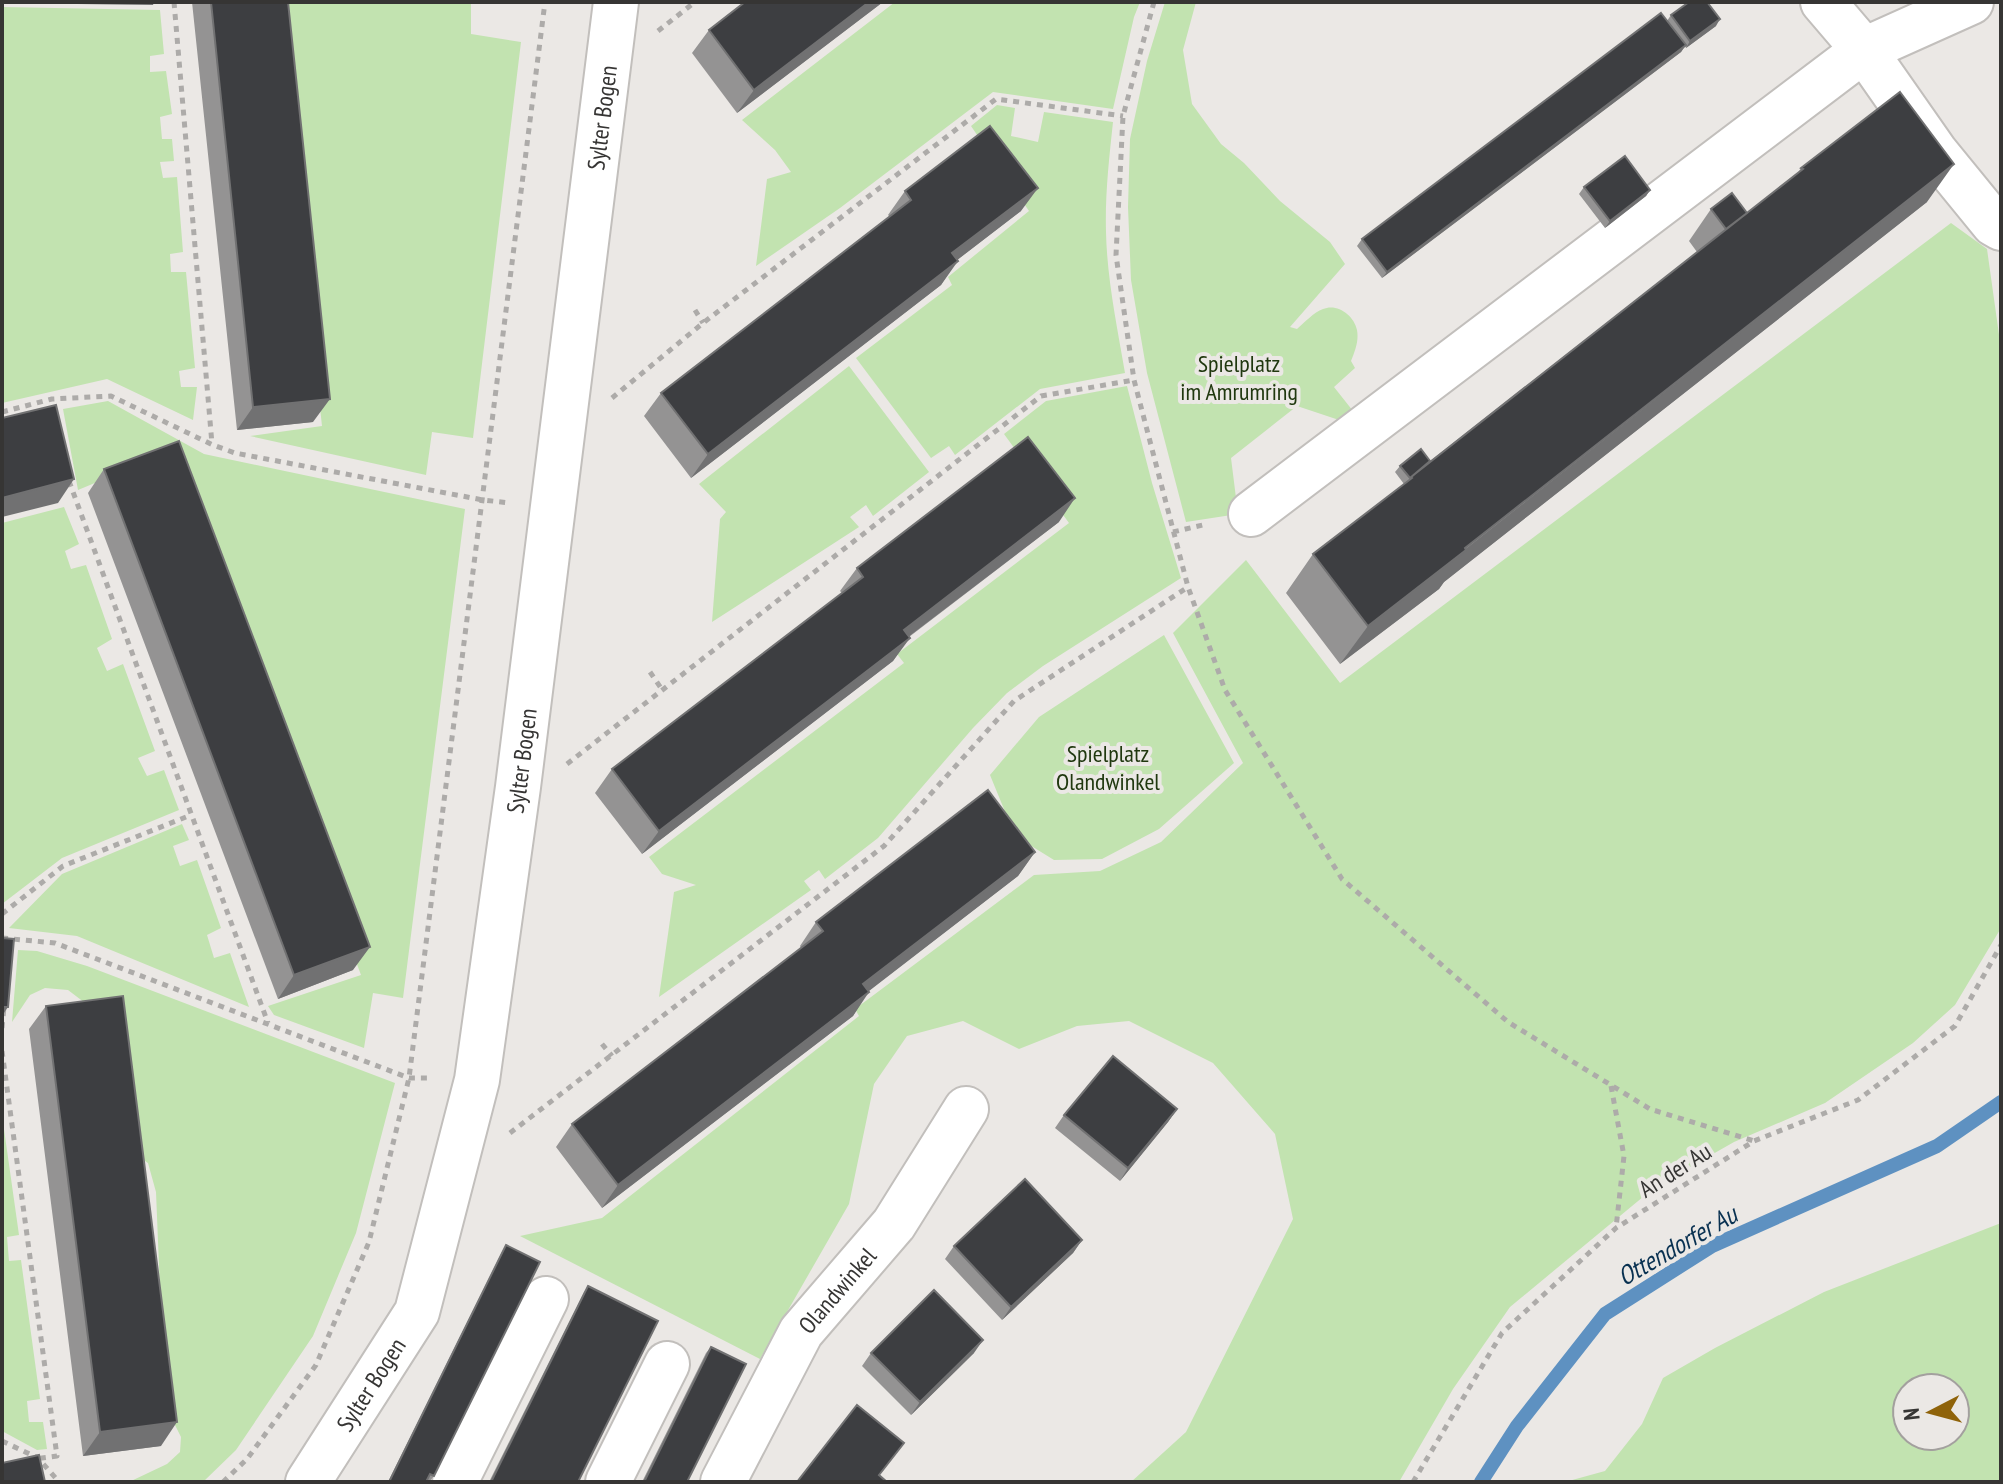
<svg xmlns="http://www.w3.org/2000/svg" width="2003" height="1484" viewBox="0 0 2003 1484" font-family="'PT Sans Narrow',sans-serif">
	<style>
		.green { fill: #c2e3b0; fill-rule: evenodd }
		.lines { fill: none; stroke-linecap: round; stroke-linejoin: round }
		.stream { stroke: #5e91c1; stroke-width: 14 }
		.minor-casing { stroke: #c2bfbc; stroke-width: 48 }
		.path { stroke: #adaba9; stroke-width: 5; stroke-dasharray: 6 6; stroke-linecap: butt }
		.minor { stroke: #fff; stroke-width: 44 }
		.wall { fill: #949393 }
		.shaded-wall { fill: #717172 }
		.building { fill: #3d3e41; stroke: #717172; stroke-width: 2 }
		.labels { text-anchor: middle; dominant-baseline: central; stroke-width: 8; stroke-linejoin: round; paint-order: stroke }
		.street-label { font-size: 24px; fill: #363534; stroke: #ebe8e5 }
		.park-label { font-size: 24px; fill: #20380f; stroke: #ebe8e5 }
		.water-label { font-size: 26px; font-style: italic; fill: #093151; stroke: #ebe8e5 }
	</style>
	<rect width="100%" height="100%" fill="#ebe8e5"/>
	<path class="green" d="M276,2H471V34L521,42L473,438L432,432L426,475L250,436L322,426Z
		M895,2H1140L1134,17L1113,109L993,92L840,208L756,266L767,179L791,172L775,150L742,120Z
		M1165,2H1196L1183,50L1192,104L1221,144L1244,163L1280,201L1330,242L1345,264L1290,327L1297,329C1304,323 1314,312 1323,309C1337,303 1354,315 1357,330C1359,341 1355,351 1351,361L1355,368L1334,387L1353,411L1345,422L1297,406L1231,458L1238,514L1186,522L1147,373L1131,280L1128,207L1130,139L1147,61Z
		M2,7L160,10L164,54L150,56V72L166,71L172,114L160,117L162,139H172L174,161L160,162L163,178L177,177L183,252L170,254L171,272H186L195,368L179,371L181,387H197L193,420L107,379L2,403Z
		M997,105L1015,108L1011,136L1038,142L1044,112L1113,122C1109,159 1105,195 1106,232C1107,279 1117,326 1125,373L1040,389L955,455L949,446L931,458L856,358L952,285L948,277L1029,211L971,126Z
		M1951,223L1987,249L2001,349V928L1955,1005L1913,1043L1825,1103L1734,1142L1655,1187L1510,1307L1453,1389L1399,1482H1131L1186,1432L1293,1219L1275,1134L1213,1063L1129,1021L1077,1026L1019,1049L963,1021L907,1036L874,1084L849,1204L760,1359L520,1236L602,1218L859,1016L855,1009L1034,875L1100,871L1161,842L1243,763L1173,633L1246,560L1340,683Z
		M849,366L929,472L873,516L866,505L850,517L859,527L712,622L720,519L726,512L699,484Z
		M1127,386L1152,483L1181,578L1043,666L1007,693L973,728L878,838L825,879L819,870L804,881L811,890L659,997L674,892L696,885L662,874L649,857L904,663L897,654L1069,523L1004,434L1046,401Z
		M108,401L204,454L465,509L403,998L373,993L364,1048L274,1015L268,1006L361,975L169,463L162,455L78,490L63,409Z
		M64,507L79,544L65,551L71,569L86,565L112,639L97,648L107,671L123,664L155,751L138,758L147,776L164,770L179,810L62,858L2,904V523Z
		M1164,635L1234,763L1159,829L1102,859L1054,860L1015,836L990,775L1039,717Z
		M182,824L189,840L173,846L180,866L197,860L221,928L207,935L214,958L230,953L249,1007L77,936L9,928L62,874Z
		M18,950L37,951L87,966L395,1083L356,1233L313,1336L236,1450L203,1482H129L167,1464L180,1452L181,1437L174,1423L162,1339L156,1192L148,1163L130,1151L93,1009L68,990L45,988L30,995L12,1022Z
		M2,1115L19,1235L7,1237L9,1261L21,1260L40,1399L27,1401L29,1422H43L47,1449L37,1450L2,1431Z
		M2001,1223V1482H1565L1605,1471L1642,1424L1663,1378L1715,1348L1824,1292ZM1907,1388H1955V1436H1907Z"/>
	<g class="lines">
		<path class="stream" d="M1481,1482L1517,1426L1605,1314L1712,1246L1937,1146L2001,1102"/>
		<g class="minor-casing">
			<g id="minor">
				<path d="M1823,2L1864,50L1936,153L1994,224L2001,228"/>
				<path d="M1251,514L1864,50L1971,2"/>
				<path id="s1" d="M308,1482L417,1312L477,1080L518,787L616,2"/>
				<path d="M455,1482L546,1299"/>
				<path d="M608,1482L667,1364"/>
				<path id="s2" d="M723,1482L801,1332L894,1224L966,1109"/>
			</g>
		</g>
		<path class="path" d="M174,2L212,444
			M1154,2L1123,116L1116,255L1134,380L1188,587L1225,690L1342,879L1508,1022L1650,1109L1754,1141
			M658,31L695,2
			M695,310L703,323
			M612,398L703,323L996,99L1123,116
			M2,412L52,399L111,396L213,445L235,453L483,500L510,503
			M69,481L268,1023
			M1173,532L1207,524
			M650,672L663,691
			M567,764L1041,396L1134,380
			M2,914L63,866L191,815
			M2,938L55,943L409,1078H432
			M2,1028L4,1007
			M602,1044L612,1056
			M2,1051L57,1456L34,1459
			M1611,1086L1624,1156L1616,1228
			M510,1133L884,846L1014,701L1188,587
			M2,1441L38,1458L59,1482
			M223,1482L247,1459L316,1365L369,1242L409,1078L545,2
			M1413,1482L1502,1333L1616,1228L1754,1141L1858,1100L1955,1026L2001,945"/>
		<use href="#minor" class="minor"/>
	</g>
	<path class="wall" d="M192,2H288L313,422L237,430Z
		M745,2H883L737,113L692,53L709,30Z
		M1671,15L1716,26L1686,48L1685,46L1681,52L1382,278L1357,246L1362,239L1667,21Z
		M1801,168L1927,202L1444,582L1439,589L1340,664L1286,593L1313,554L1404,484L1395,472L1400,466L1430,461L1697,252L1689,241L1711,209L1747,213L1798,173Z
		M1584,187L1650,190L1646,196L1605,228L1579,194Z
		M905,191L1021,211L957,260L941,285L691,478L644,416L661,393L890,217L888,215Z
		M104,469L353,970L278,999L88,493Z
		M1059,522L909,637L893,661L642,854L595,793L612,769L842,593L840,591L857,568Z
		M1035,852L1018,876L868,991L853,1016L602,1208L556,1147L572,1124L801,948L800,946L816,922Z
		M46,1006L161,1446L83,1456L29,1029Z
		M1177,1109L1168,1122L1120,1181L1055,1128L1064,1115Z
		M1082,1240L1073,1253L1002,1320L945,1259L954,1246Z
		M506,1245L434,1476L429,1482H388L502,1252Z
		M588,1286L578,1482H489L584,1292Z
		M711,1347L687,1482H642L706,1353Z
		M871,1353H974L911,1415L862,1366Z"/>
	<path class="shaded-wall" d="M2,2H154L153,5L2,3Z
		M869,2H883L737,113L754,90Z
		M1720,19L1716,26L1686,48L1690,41Z
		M1686,45L1681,52L1382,278L1387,272Z
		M1954,164L1927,202L1444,582L1439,589L1340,664L1368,626Z
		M1038,188L1021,211L935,277L952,253Z
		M1650,190L1646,196L1605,228L1610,221Z
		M958,261L941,285L691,478L708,454Z
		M330,399L313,422L237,430L253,407Z
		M74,479L58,503L2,517V498Z
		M1075,498L1059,522L887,653L904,630Z
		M910,638L893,661L642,854L659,831Z
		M1035,852L1018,876L847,1008L863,984Z
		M370,947L353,970L278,999L294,975Z
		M869,992L853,1016L602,1208L618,1185Z
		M2,1007H8L2,1016Z
		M1177,1109L1168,1122L1120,1181L1128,1168Z
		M1082,1240L1073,1253L1002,1320L1011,1307Z
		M983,1340L974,1353L911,1415L920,1402Z
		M177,1422L161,1446L83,1456L100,1432Z"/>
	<path class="building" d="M211,2H288L330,399L253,407Z
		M745,2H869L754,90L709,30Z
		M1689,2H1707L1720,19L1690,41L1671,15Z
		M1661,13L1686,45L1387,272L1362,239Z
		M1900,92L1954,164L1465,548L1466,550L1368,626L1313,554L1412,478L1411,477L1803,169L1801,168Z
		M990,126L1038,188L952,253L958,261L708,454L661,393L911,200L905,191Z
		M1625,156L1650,190L1610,221L1584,187Z
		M1732,193L1747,213L1726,229L1711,209Z
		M56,405L74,479L2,498V418Z
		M1028,437L1075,498L904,630L910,638L659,831L612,769L863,577L857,568Z
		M179,441L370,947L294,975L104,469Z
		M1421,449L1430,461L1410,478L1400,466Z
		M988,790L1035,852L863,984L869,992L618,1185L572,1124L823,931L816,922Z
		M2,938L14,939L8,1007H2Z
		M123,996L177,1422L100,1432L46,1006Z
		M1113,1056L1177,1109L1128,1168L1064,1115Z
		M1025,1179L1082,1240L1011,1307L954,1246Z
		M506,1245L540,1262L434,1476L430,1474L426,1482H389Z
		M588,1286L658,1321L578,1482H491Z
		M934,1290L983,1340L920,1402L871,1353Z
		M711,1347L746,1364L687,1482H644Z
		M857,1405L904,1443L879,1475L887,1482H797Z
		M39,1455L45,1482H2V1463Z"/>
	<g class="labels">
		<g class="street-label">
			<text stroke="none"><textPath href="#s1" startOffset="1412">Sylter Bogen</textPath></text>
			<text stroke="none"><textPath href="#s1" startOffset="764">Sylter Bogen</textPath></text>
			<text transform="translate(1675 1170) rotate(-32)">An der Au</text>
			<text stroke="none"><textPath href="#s2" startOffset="224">Olandwinkel</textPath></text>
			<text stroke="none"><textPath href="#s1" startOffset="116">Sylter Bogen</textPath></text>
		</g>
		<g class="park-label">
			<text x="1239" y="363">Spielplatz<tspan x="1239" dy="28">im Amrumring</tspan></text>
			<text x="1108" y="753">Spielplatz<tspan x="1108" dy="28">Olandwinkel</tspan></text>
		</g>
		<g class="water-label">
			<text transform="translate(1677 1245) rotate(-30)">Ottendorfer Au</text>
		</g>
	</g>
	<rect width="2003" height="1484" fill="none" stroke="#363534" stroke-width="8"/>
	<g transform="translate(1931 1412) rotate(264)"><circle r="38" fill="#ebe8e5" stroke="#a3a09e" stroke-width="2"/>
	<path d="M0-6L14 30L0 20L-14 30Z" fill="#8f630a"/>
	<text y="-12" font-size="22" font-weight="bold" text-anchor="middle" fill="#363534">N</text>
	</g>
</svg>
